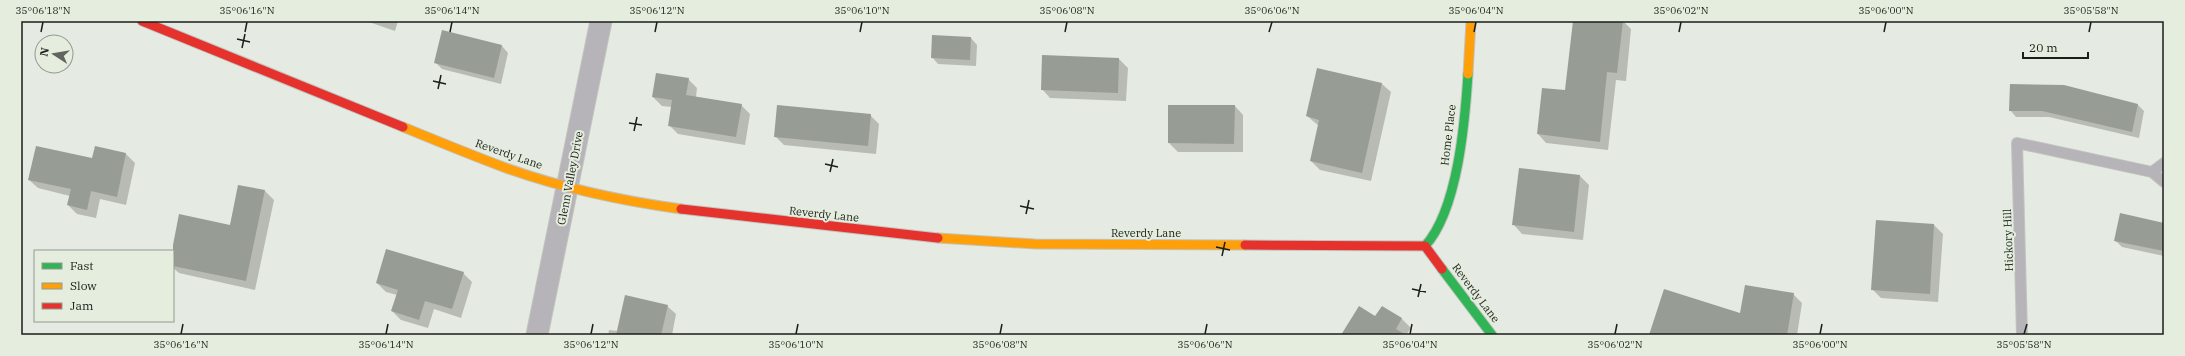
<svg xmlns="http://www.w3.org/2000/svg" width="2185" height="356" viewBox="0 0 2185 356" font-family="'IBM Plex Serif',serif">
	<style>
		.shadow { fill: #0003 }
		.building { fill: #979d94 }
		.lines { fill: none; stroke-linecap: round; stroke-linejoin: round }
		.lane-casing { stroke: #c1c4bf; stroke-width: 12 }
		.street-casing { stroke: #c1c4bf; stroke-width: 23 }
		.fast-casing { stroke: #c1c4bf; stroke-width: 11 }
		.slow-casing { stroke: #c1c4bf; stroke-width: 11 }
		.jam-casing { stroke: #c1c4bf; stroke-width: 11 }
		.lane { stroke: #b6b4b8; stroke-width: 10 }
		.street { stroke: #b6b4b8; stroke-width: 21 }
		.fast { stroke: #30b455; stroke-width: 9 }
		.slow { stroke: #ff9f0a; stroke-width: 9 }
		.jam { stroke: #e5322d; stroke-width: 9 }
		.ticks { fill: none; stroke: #1b1e19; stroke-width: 1.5 }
		.labels { text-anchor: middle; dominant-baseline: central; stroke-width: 4; stroke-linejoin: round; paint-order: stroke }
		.street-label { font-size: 11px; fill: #1b1e19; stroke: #e4edde }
		.neatline { fill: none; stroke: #1b1e19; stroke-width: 1.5 }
		.ticks-label { font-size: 10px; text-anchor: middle; fill: #1b1e19 }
	</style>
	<rect width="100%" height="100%" fill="#e5eae2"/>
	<path class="shadow" d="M366,21H398L395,31Z
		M1574,21H1623L1631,29L1626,81L1616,80L1608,150L1546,143L1538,134L1543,89L1566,91Z
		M443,32L502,46L508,53L501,84L442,69L435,62Z
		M971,38L977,45L976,66L938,64L932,57Z
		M1119,59L1128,68L1126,101L1050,98L1042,89Z
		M688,79L697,88L696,97L741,105L750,114L745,145L678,134L669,125L672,107L662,106L653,97Z
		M1382,84L1391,92L1371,181L1320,170L1311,161L1319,126L1307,116Z
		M2094,95L2138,105L2144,111L2139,138L2049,117H2016L2010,110Z
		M1235,106L1243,115V152H1178L1169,143Z
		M870,115L879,124L876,154L784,145L775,136Z
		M96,148L126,154L135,163L126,205L100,199L96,218L77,214L68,205L70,196L38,188L29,180L93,159Z
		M1580,176L1589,185L1583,240L1522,234L1514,225Z
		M239,186L265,191L274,200L255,290L179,273L173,268V251L180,216L230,226Z
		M1876,221L1934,225L1943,234L1938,302L1881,298L1872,289Z
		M2164,223V256L2122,247L2115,240Z
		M463,273L472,282L461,318L434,309L428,328L401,320L392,311L397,295L386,292L377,283Z
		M1793,294L1802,303L1797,335H1738Z
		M667,306L676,314L672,335H608L609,330L618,331Z
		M1382,307L1402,319L1411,328L1406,335H1343L1376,318Z"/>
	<path class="building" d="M1573,21H1623L1617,73L1607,72L1600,142L1537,134L1542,88L1565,90Z
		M442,30L502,45L494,78L434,63Z
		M932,35L971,37L970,60L931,58Z
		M1042,55L1119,58L1118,93L1041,90Z
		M1317,68L1382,83L1362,173L1310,161L1319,120L1306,116Z
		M656,73L689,78L686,95L742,104L736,137L668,126L672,100L652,97Z
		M2010,84L2064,85L2138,104L2132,132L2042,111H2009Z
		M777,105L871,114L868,146L774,137Z
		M1168,105H1235L1234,144L1168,143Z
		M36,146L92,158L95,146L126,153L117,197L91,191L87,210L67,205L71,189L28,180Z
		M1519,168L1580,175L1574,232L1512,225Z
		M238,185L265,190L246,281L173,266V245L179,214L230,225Z
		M2120,213L2164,223V251L2114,241Z
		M1876,220L1934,224L1930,294L1871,290Z
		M386,249L464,272L452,309L425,301L419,320L391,311L398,290L376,283Z
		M1745,285L1794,293L1787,335H1649L1664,289L1740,313Z
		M625,295L668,305L661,335H616Z
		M1359,306L1375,316L1382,306L1402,318L1396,329L1406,335H1341Z"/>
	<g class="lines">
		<g class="lane-casing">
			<path id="lane" d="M2152,172L2164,163
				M2022,335L2017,143L2152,172L2164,182"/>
		</g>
		<g class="street-casing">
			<path id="street" d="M537,335L601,21"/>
		</g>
		<g class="fast-casing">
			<path id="fast" d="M1425,246C1458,210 1465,121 1468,74
				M1442,269L1492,335"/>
		</g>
		<g class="slow-casing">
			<path id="slow" d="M1468,74L1471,21
				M403,127C437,141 471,155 506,168C562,188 623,201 681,209
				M938,238L1035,244L1245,245"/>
		</g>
		<g class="jam-casing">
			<path id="jam" d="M142,21L403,127
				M681,209L938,238
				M1245,245L1425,246L1442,269"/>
		</g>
		<use href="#lane" class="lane"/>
		<use href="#street" class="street"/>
		<use href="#fast" class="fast"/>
		<use href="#slow" class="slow"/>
		<use href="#jam" class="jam"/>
	</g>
	<path class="ticks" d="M41,32L43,22M245,32L247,22M450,32L452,22M655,32L657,22M860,32L862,22M1065,32L1067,22M1269,32L1272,22M1474,32L1476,22M1679,32L1681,22M1884,32L1886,22M2089,32L2091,22M237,39L250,42M242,48L245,34M433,81L446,84M438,89L441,75M629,123L642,125M634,131L637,117M825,164L838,167M830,172L833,159M1020,206L1034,209M1026,214L1029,200M1216,247L1230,250M1222,256L1225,242M1412,289L1426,292M1418,297L1421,284M181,334L183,324M386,334L388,324M591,334L593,324M796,334L798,324M1000,334L1002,324M1205,334L1207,324M1410,334L1412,324M1615,334L1617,324M1820,334L1822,324M2024,334L2027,324"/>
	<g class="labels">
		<g class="street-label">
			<text transform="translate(1448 135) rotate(-83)">Home Place</text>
			<text transform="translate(509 154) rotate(19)">Reverdy Lane</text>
			<text transform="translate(570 178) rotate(-79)">Glenn Valley Drive</text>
			<text transform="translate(824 214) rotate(6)">Reverdy Lane</text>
			<text x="1146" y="233">Reverdy Lane</text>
			<text transform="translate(2008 240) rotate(-92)">Hickory Hill</text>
			<text transform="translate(1476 293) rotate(53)">Reverdy Lane</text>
		</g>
	</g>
	<rect width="2185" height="356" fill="none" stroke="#e4edde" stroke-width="44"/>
	<rect x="34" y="250" width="140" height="72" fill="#e4edde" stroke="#949a8f"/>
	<rect x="42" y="263" width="20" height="6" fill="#30b455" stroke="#949a8f"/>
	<text x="70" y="270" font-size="12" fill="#1b1e19">Fast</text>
	<rect x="42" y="283" width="20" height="6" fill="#ff9f0a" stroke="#949a8f"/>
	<text x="70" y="290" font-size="12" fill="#1b1e19">Slow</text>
	<rect x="42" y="303" width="20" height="6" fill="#e5322d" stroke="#949a8f"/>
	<text x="70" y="310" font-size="12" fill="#1b1e19">Jam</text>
	<g transform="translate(54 54) rotate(282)"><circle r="19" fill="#e4edde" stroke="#949a8f"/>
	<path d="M0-3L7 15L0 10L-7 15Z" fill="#62655f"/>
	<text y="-6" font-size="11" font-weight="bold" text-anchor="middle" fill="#1b1e19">N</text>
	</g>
	<path d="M2023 52v6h65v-6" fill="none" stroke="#1b1e19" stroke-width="2"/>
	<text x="2029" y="52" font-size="12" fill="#1b1e19" stroke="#e4edde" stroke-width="3" paint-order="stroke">20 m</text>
	<rect x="22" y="22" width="2141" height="312" class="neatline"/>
	<g class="ticks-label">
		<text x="43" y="14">35°06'18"N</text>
		<text x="247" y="14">35°06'16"N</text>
		<text x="452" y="14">35°06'14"N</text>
		<text x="657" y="14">35°06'12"N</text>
		<text x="862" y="14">35°06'10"N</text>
		<text x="1067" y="14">35°06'08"N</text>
		<text x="1272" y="14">35°06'06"N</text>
		<text x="1476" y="14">35°06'04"N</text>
		<text x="1681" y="14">35°06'02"N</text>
		<text x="1886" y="14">35°06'00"N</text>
		<text x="2091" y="14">35°05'58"N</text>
		<text x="181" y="348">35°06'16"N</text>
		<text x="386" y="348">35°06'14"N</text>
		<text x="591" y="348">35°06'12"N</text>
		<text x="796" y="348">35°06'10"N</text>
		<text x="1000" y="348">35°06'08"N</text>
		<text x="1205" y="348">35°06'06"N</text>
		<text x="1410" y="348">35°06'04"N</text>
		<text x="1615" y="348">35°06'02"N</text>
		<text x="1820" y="348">35°06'00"N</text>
		<text x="2024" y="348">35°05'58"N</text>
	</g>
</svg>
